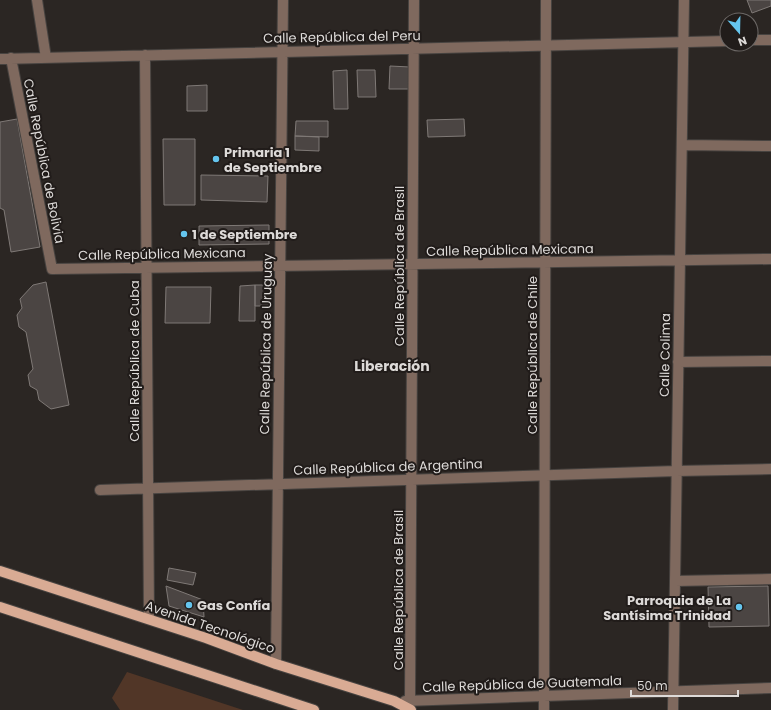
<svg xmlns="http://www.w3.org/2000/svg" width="771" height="710" viewBox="0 0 771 710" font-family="Poppins,sans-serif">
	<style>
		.green { fill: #513627 }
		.building { fill: #4b4543; stroke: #7f7976 }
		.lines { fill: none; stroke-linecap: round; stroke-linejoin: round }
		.minor-casing { stroke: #474340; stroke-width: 12 }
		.major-casing { stroke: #474340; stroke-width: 12 }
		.minor { stroke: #7f695e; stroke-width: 10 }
		.major { stroke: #d9ab94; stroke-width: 10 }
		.poi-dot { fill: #65c5ee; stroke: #211c1a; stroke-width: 1.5 }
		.labels { text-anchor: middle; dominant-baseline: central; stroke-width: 4; stroke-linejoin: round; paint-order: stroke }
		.street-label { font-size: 13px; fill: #dddad8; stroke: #211c1a }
		.poi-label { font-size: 13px; font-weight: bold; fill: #dddad8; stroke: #211c1a; text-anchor: start }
		.neighbourhood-label { font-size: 14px; font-weight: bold; fill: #dddad8; stroke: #211c1a }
	</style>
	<rect width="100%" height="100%" fill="#2b2623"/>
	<path class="green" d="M127,672L243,710H120L112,698Z"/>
	<path class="building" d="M747,0H771V6L752,13Z
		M390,66L410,67L409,89H389Z
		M347,70L348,109H334L333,71Z
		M357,70H375L376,97H358Z
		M207,85V111H187V86Z
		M17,119L40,247L11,252L4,210L0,208V122Z
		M464,119L465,136L428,137L427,120Z
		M296,121H328V137L295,136Z
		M295,136L319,137V151L295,150Z
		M163,139H195V205H164Z
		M201,175L268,176L267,202L201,200Z
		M269,225V244L199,245V226Z
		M46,282L69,405L51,409L39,400L37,390L30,386L28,375L33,369L26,332L19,327L17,315L22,308L20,299L33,285Z
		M255,285V321H239L240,286Z
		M255,285H270V306H255Z
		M166,287H211L210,323H165Z
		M169,568L196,573L193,585L167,580Z
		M166,586L203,600L204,617L169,606Z
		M768,586L769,626L709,627L708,587Z"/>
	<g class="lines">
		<g class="minor-casing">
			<path id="minor" d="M37,0L46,58
				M751,40H771
				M145,55L149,619
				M11,58L52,269L771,259
				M0,59L727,41
				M682,145L771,146
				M678,362L771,361
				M100,490L676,471L771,469
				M675,581L771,579
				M276,664L283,0
				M405,701L771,688
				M410,701L414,0
				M544,710L546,0
				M673,710L684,0"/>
		</g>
		<g class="major-casing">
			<path id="major" d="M0,571L206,638L276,664L394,701L411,710
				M0,607L314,710"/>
		</g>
		<use href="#minor" class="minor"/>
		<use href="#major" class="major"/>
	</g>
	<g class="poi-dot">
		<circle cx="216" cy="159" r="4"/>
		<circle cx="184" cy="234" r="4"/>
		<circle cx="189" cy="605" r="4"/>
		<circle cx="739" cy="607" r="4"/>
	</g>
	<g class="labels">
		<g class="street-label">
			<text transform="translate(342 37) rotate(-1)">Calle República del Peru</text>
			<text transform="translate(44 161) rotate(79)">Calle República de Bolivia</text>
			<text transform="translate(510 250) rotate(-1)">Calle República Mexicana</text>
			<text transform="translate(162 254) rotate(-1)">Calle República Mexicana</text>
			<text transform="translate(399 266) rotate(-90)">Calle República de Brasil</text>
			<text transform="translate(266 344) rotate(-89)">Calle República de Uruguay</text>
			<text transform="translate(532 355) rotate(-90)">Calle República de Chile</text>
			<text transform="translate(665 355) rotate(-89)">Calle Colima</text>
			<text transform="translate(134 361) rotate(-90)">Calle República de Cuba</text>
			<text transform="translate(388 467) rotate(-2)">Calle República de Argentina</text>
			<text transform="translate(398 590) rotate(-90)">Calle República de Brasil</text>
			<text transform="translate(210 627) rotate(19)">Avenida Tecnológico</text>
			<text transform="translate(522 684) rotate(-2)">Calle República de Guatemala</text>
		</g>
		<g class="poi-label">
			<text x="224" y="152">Primaria 1<tspan x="224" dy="15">de Septiembre</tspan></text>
			<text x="192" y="234">1 de Septiembre</text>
			<text x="731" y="600" text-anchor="end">Parroquia de La<tspan x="731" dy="15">Santísima Trinidad</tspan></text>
			<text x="197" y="605">Gas Confía</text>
		</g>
		<g class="neighbourhood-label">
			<text x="392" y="366">Liberación</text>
		</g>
	</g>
	<g transform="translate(739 32) rotate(160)"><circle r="19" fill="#211c1a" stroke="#6c6866"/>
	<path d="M0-3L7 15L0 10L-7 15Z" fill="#65c5ee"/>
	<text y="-6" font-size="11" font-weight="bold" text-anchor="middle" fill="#dddad8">N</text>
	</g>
	<path d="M631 690v6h107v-6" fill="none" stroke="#dddad8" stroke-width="2"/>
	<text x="637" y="690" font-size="12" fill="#dddad8" stroke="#211c1a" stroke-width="3" paint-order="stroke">50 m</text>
</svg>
